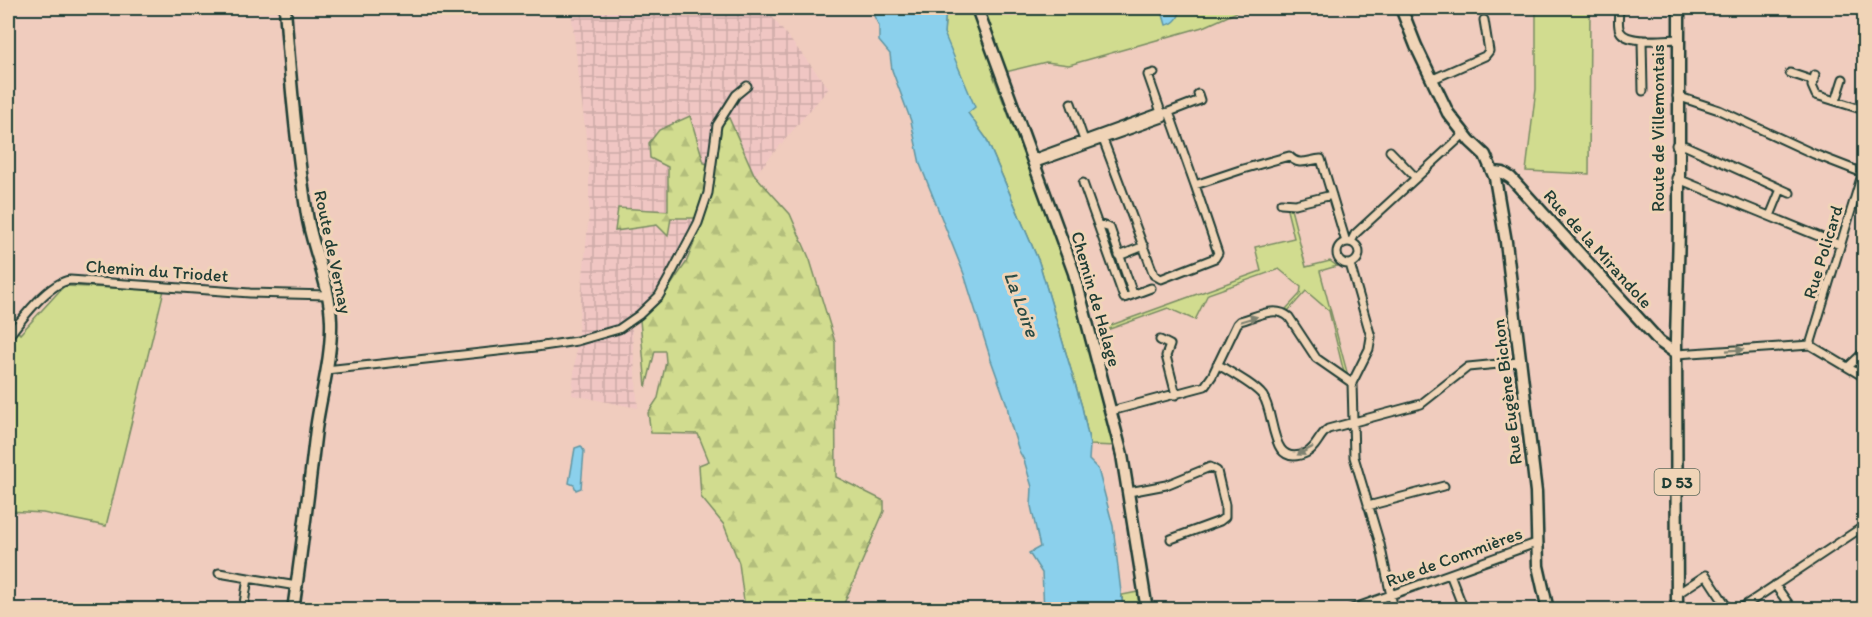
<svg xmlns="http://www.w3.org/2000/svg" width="1872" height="617" viewBox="0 0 1872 617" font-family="Itim,sans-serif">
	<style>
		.industrial { fill: url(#industrial-grid) }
		.grass { fill: #d1dc8f; stroke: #788c62; stroke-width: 1.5 }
		.forest { fill: url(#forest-firs); stroke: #788c62; stroke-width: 1.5 }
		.water { fill: #8bd0ec; stroke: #6095a2; stroke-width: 1.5 }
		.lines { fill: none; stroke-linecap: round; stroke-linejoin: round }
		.street-casing { stroke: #1f3d34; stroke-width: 11 }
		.secondary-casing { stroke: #1f3d34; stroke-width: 15 }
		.primary-casing { stroke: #1f3d34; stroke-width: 15 }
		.street { stroke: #f0d4b7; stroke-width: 7 }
		.secondary { stroke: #f0d4b7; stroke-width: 10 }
		.primary { stroke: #f0d4b7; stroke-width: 10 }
		.oneway { fill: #7d816f }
		.labels { text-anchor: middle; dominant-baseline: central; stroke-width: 6; stroke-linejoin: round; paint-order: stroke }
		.shield { fill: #f0d4b7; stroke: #5e6a5b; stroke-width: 1.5 }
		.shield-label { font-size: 16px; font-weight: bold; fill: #1f3d34 }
		.street-label { font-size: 18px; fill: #1f3d34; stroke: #f0d4b7 }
		.water-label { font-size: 20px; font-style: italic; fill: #2a4c46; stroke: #f0d4b7 }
	</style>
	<defs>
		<pattern id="industrial-grid" width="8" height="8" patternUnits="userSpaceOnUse" patternTransform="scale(1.5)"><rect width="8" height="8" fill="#f0c6c3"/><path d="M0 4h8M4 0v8" fill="none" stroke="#cdaba8"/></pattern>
		<pattern id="forest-firs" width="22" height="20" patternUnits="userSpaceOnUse" patternTransform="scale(1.5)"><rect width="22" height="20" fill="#d1dc8f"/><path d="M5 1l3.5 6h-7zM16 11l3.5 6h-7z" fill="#b3be7c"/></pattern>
	</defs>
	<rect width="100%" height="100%" fill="#f0ccbe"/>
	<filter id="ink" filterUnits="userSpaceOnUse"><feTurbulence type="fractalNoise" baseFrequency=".0167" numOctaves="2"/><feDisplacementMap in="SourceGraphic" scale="12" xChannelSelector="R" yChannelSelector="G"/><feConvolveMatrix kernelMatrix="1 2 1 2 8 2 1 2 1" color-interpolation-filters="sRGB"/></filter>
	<g filter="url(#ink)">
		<path class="industrial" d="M587,8H765L829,88L631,320L638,408L572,395L589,213V163L571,10Z"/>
		<path class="grass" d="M946,8H1246L1206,26L1069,65L1046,62L993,75L1061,251L1117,446L1090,445L1082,407L1039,262L986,138L967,113L944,33Z
			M1536,8H1590L1589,174L1526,171L1536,89Z
			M1291,209L1306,267L1330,261L1337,266L1320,271L1348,376L1344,373L1329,311L1306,291L1288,311L1286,309L1300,294L1301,287L1279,269L1208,294L1195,320L1168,308L1107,330L1106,327L1261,271L1255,247L1294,238L1287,210Z
			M64,286L164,290L106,526L43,513L8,511V320L20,334Z"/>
		<path class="forest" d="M690,116L704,163L716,167L722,124L729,118L754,174L790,214L810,260L835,342L836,477L884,501V511L842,608L845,609H745L739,563L724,525L701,497L699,465L709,461L698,434L651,433L648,413L658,398L666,362L665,351H655L646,387L640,320L660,301L686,263L704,218H671L668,236L657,225L615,231L618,208L668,211V167L650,158L649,143L659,130Z
			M1138,592L1139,609H1123L1122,595Z"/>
		<path class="water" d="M870,8H946L944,33L975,107L968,113L986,138L1039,262L1082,407L1090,445L1089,460L1098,469L1113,526L1123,609H1044L1042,573L1029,553L1040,547L1031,506L1032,487L1024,460L1019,451L1010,422L1007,405L991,360L964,274L920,164L911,121L892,70L890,54L879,41V26Z
			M1161,8H1182C1179,16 1176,24 1166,25Z
			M581,446L584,451L581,488L576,490L574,485L569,483L575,448Z"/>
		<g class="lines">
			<g class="street-casing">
				<path id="street" d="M1619,8C1619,15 1617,25 1620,31C1627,45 1667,39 1680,39
					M1642,40L1643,91
					M1790,73L1814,81
					M1815,75L1812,86L1816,95L1864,110
					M1433,79L1485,56L1489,51L1484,20
					M1677,96L1719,110L1814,154L1863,173
					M1836,101L1843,79
					M1071,103L1085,143
					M1169,112L1200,100L1198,94
					M1161,114L1169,112L1195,185L1243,169L1289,156C1299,167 1308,160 1321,159L1346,242
					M1101,134L1154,275L1161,279L1215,258L1218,253L1195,185
					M1676,145L1686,146L1790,193
					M1390,151L1416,178
					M1032,159L1161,112
					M1033,164L1163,118L1148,75L1154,73
					M1676,178L1840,245
					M1083,183L1124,298L1151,288
					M1281,203L1295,204L1332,195
					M1770,216L1781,189
					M1098,224L1110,228L1133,294
					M1351,242L1355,234L1464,134
					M1337 253a11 11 0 1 1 22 0a11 11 0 1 1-22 0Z
					M1119,256L1144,246
					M1350,264L1371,337L1369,349L1352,383L1354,457L1380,544L1394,610
					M8,337C21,320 48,283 70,280L250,293L328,295
					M1160,340L1170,345L1166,356L1176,395
					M1810,345L1864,168
					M1677,354L1810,345L1864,377
					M1217,364C1230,372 1255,385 1263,396C1276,415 1269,469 1306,453C1317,448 1318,436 1328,429L1421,404L1468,367L1519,362
					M1848,367L1864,352
					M326,370L536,347L577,341L619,329L639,315L659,296L669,278L698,223L708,193L717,125L736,95L747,86
					M1111,411L1205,386L1212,376L1237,324L1240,321C1256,317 1275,305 1289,317L1316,358L1352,383
					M1129,492L1166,485L1210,467L1217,471L1225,505V517L1220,521L1171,539
					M1368,506L1444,486
					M219,573L248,578
					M1450,574L1464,610
					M1775,585L1793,610
					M1677,594L1706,575L1729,610
					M243,610L248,578L297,586
					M1349,610L1536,543
					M1738,610L1864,526"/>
			</g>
			<g class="secondary-casing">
				<path id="secondary" d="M285,8C290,77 296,146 307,215C313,251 330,285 331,321C332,358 321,393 316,429C309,489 302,549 293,610
					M977,8L1074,273L1122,455L1147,610
					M1401,8L1416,46L1448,113L1470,141L1485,155L1495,178L1506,242L1536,492L1538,566L1548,610
					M1494,172L1503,173L1511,178L1660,342L1677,354"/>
			</g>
			<g class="primary-casing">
				<path id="primary" d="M1677,610L1676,340L1679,231V8"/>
			</g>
			<use href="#street" class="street"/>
			<use href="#secondary" class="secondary"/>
			<use href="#primary" class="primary"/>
		</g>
		<defs><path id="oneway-solid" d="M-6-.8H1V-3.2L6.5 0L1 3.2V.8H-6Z" transform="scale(1.5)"/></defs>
		<g class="oneway">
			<use href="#oneway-solid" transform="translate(1249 319) rotate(-17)"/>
			<use href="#oneway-solid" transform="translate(1735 350) rotate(-4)"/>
			<use href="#oneway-solid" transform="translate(1305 451) rotate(152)"/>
		</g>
	</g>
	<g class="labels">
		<rect class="shield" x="1654.5" y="469" width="45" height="26" rx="4.5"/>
		<g class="shield-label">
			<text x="1677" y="482">D 53</text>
		</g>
		<g class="street-label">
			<text transform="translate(1658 128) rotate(-90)">Route de Villemontais</text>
			<text transform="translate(1598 249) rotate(48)">Rue de la Mirandole</text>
			<text transform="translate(333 252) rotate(78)">Route de Vernay</text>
			<text transform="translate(1823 252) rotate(-73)">Rue Policard</text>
			<text transform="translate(157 271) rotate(4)">Chemin du Triodet</text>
			<text transform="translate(1096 299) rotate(74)">Chemin de Halage</text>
			<text transform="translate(1507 392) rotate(-97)">Rue Eugène Bichon</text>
			<text transform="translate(1454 557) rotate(-20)">Rue de Commières</text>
		</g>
		<g class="water-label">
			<text transform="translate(1022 304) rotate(70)">La Loire</text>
		</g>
	</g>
	<rect width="1872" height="617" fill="none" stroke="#f0d4b7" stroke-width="30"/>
	<rect x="15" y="15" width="1842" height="587" fill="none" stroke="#1f3d34" stroke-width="2" filter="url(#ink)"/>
</svg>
